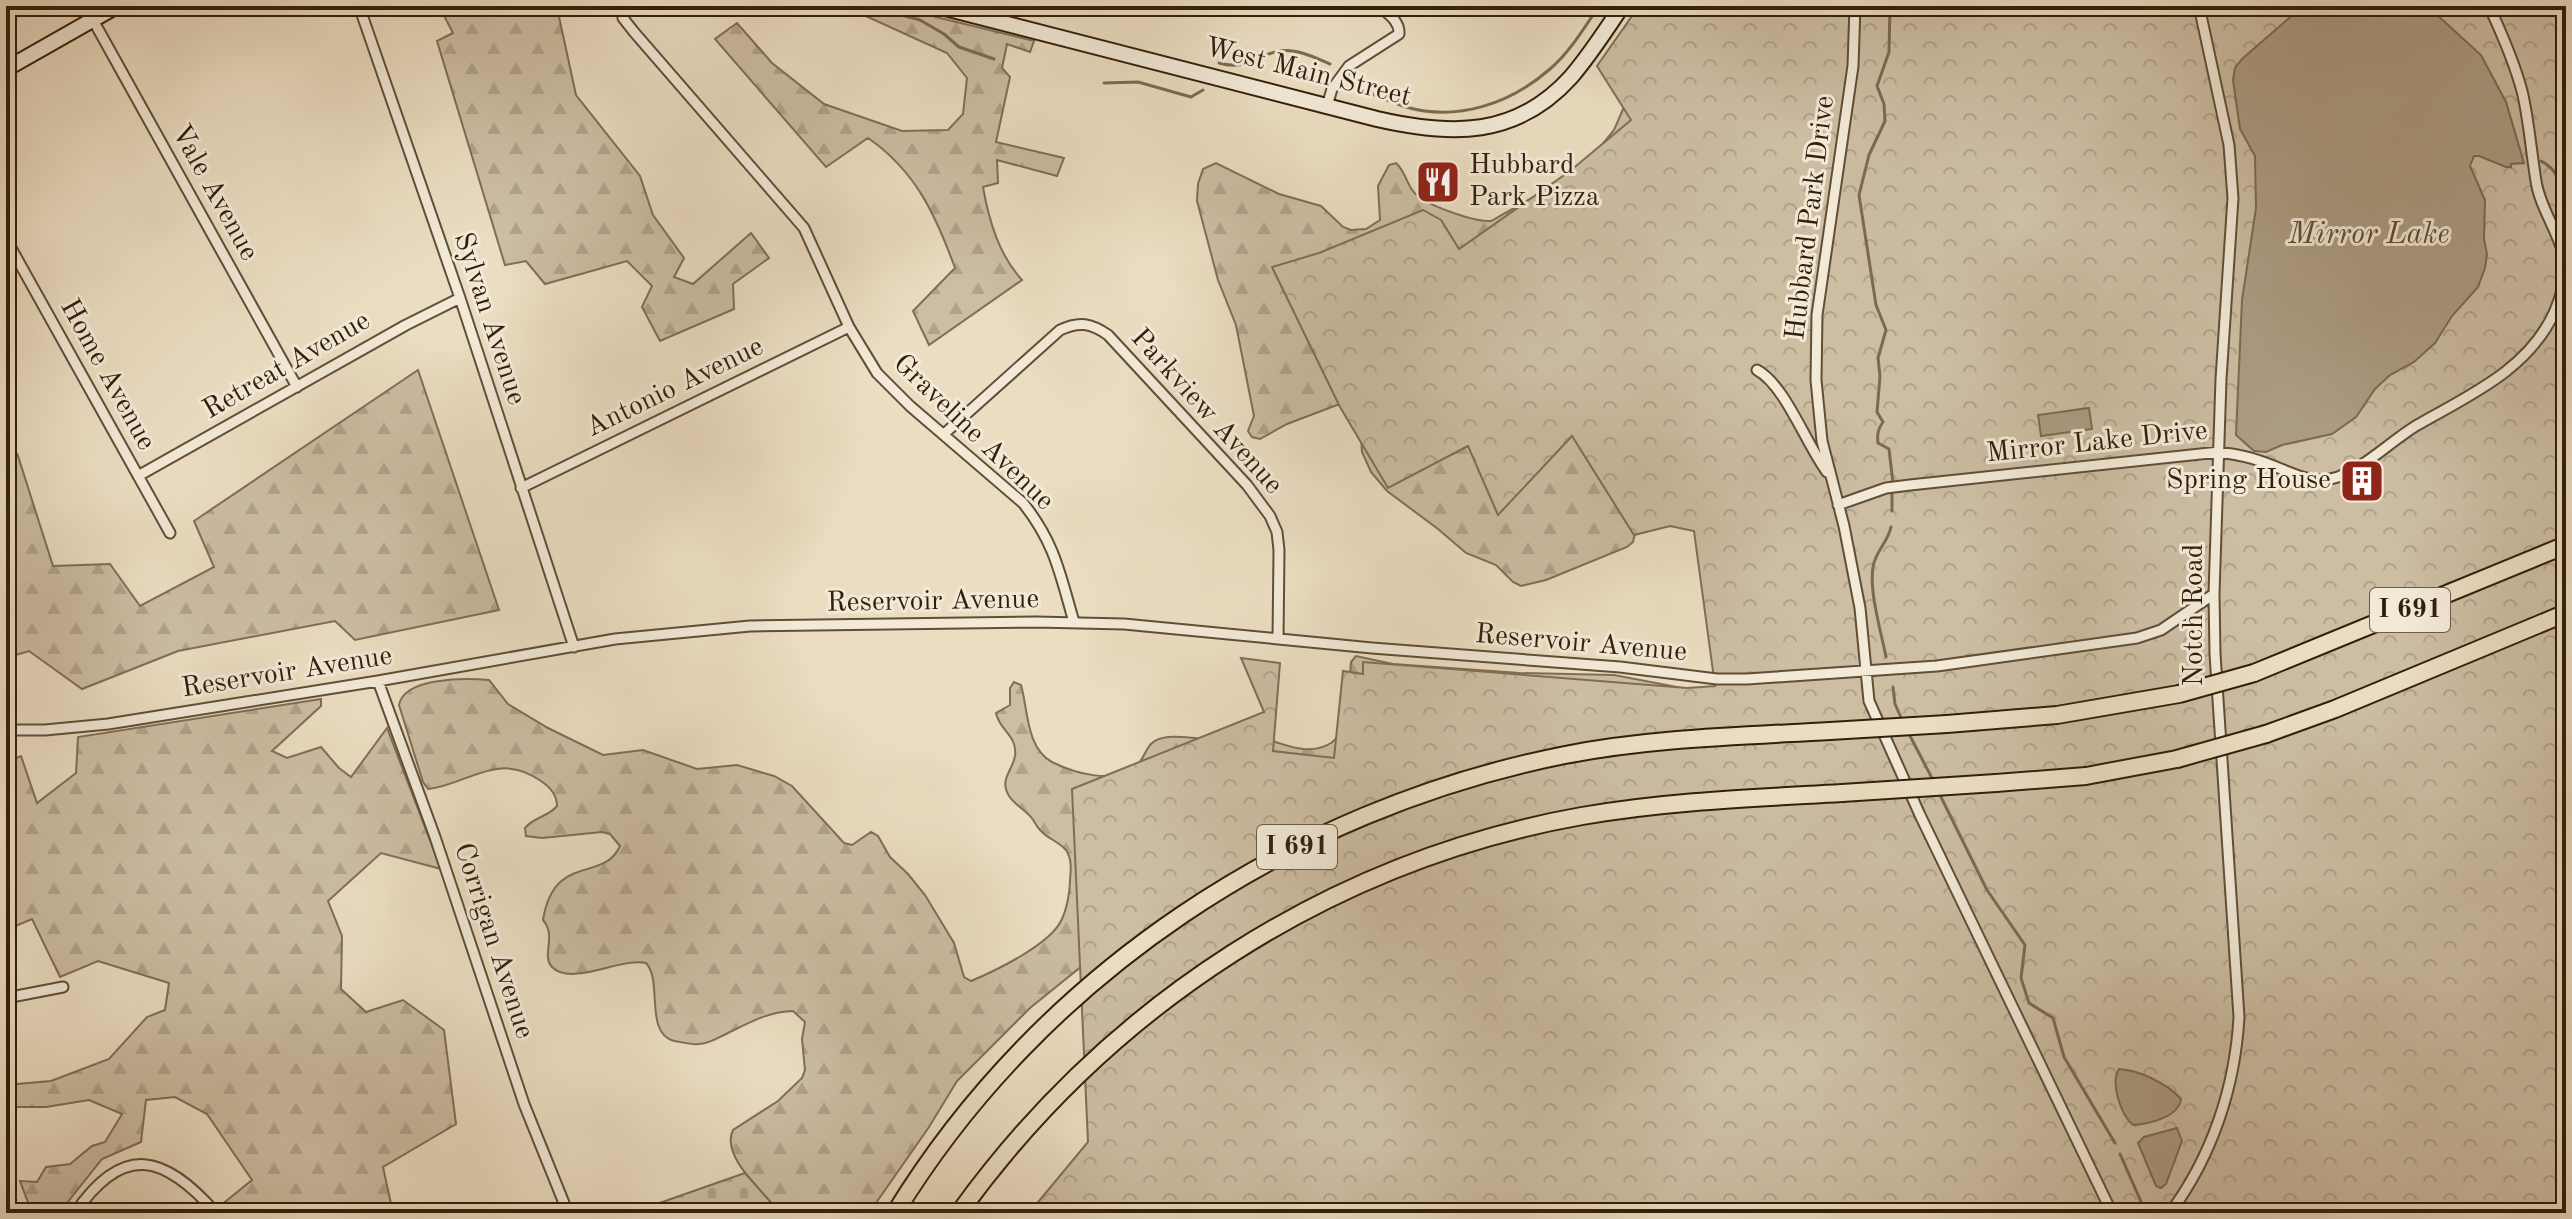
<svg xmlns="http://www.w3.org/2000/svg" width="2572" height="1219" viewBox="0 0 2572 1219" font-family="'Old Standard TT',serif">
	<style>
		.forest { fill: url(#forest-firs); stroke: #7f6e56; stroke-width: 2 }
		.cemetery { fill: url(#cemetery-stones); stroke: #7f6e56; stroke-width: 2 }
		.park { fill: url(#park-crowns); stroke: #7f6e56; stroke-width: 2 }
		.water { fill: #ac9c83; stroke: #7b6a52; stroke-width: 2 }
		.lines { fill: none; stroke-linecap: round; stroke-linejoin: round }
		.stream { stroke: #7b6a52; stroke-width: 3 }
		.street-casing { stroke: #604e37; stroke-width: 13 }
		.secondary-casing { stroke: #321f09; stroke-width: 18 }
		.highway-casing { stroke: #321f09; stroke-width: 20 }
		.street { stroke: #f2e9d7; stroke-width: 9 }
		.secondary { stroke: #f2e9d7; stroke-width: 14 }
		.highway { stroke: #ebddc2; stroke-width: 16 }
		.highway-bridge-casing { stroke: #321f09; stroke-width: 20; stroke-linecap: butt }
		.highway-bridge { stroke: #ebddc2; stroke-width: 16 }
		.labels { text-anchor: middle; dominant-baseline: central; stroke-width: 6; stroke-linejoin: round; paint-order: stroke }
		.shield { fill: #f2e9d7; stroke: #6c5c47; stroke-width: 2 }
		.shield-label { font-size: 26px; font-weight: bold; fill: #321f09 }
		.street-label { font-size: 28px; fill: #321f09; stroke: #f2e9d7 }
		.poi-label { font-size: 28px; fill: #321f09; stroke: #f2e9d7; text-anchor: start }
		.water-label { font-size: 30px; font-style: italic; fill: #5d4b34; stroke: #f2e9d7 }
	</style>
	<defs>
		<pattern id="forest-firs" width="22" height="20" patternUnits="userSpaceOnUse" patternTransform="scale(2)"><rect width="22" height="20" fill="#ccbda3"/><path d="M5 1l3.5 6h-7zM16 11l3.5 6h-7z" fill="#b0a28b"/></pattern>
		<pattern id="cemetery-stones" width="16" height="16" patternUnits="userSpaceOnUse" patternTransform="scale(2)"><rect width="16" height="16" fill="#ccbda3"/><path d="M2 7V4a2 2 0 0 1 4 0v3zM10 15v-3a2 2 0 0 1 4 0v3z" fill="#b0a28b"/></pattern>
		<pattern id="park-crowns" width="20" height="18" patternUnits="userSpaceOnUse" patternTransform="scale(2)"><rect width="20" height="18" fill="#ccbda3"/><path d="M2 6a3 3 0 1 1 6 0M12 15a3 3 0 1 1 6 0" fill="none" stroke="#b0a28b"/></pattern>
	</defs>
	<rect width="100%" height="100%" fill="#ebddc2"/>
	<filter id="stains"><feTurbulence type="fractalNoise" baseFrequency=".0025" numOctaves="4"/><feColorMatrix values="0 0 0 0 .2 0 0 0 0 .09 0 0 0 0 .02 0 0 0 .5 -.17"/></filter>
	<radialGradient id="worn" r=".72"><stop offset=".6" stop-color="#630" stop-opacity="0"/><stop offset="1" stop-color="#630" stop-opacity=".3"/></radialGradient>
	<path class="forest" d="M439,6H466L470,15L558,12L576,95L640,176L653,215L684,258L674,277L693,284L751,233L769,258L733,284L734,309L660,341L642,307L652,286L627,261L545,284L526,261L505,265L437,41L453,33Z
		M844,6H891L1034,41L1030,52L1007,44L1002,68L1010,77L996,142L1064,158L1057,176L997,160L998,183L983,187C989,221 999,255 1022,280L929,345L913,311L955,268C936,216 916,171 868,138L826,167L715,39L737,23L772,63L824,104L902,131L948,130L963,114L967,78L947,53Z
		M1635,45V534L1633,542L1627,547L1546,580L1521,586L1513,582L1496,565L1466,553L1438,529L1387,491L1371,472L1362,452L1361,435L1345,402L1287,424L1260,439L1252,437L1248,431L1254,416L1236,325L1218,280L1197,201L1198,184L1203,169L1216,163L1279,194L1321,206L1343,227L1351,230L1366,229L1380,220L1378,186L1389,165L1396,163C1405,171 1406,182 1413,191C1423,205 1475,222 1491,221L1553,186L1597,151L1614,130L1624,107Z
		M418,370L499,610L355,640L335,621L178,651L82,689L29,651L6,658V433L18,456L53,566L110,564L140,606L214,567L194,521Z
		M1852,645L1134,924L1030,1008L957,1081L929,1127L869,1213H780C765,1193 720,1157 733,1130L778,1101L802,1078L805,1070L802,1039L805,1022L793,1011C770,1011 748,1023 728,1033C719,1037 709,1044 699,1044C691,1045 682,1042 674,1041C644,1033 663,981 646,963C621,957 571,987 552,967C541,956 557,936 543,920C554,852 604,883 620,846L610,834L602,832L542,838L526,836L525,828C534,817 548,817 557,806C557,795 550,787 541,781C497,750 468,785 428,789L423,782L399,705C404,677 466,678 489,680L508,704L548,728L603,755L643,750L697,769L737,765L774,776L792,786L844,843L852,845L871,832L878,836L890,857L908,874L925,895L954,943L964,977L971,981C995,971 1049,945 1061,921C1067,909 1070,892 1070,880C1071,869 1072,859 1066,850C1059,842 1049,839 1042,832C1037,828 1035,822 1031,817C1024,809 1015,805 1009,796C999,779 1012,772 1015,756C1018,736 999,730 996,713L1010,705V688L1014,682L1021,685C1028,709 1026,748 1052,762C1074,773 1112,784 1134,768C1149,757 1142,740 1168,737C1180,736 1192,738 1205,739C1222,739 1242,736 1260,738C1283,742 1306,758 1331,743C1349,731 1349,683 1351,662L1356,656L1393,664L1520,673L1614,675L1703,692Z
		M321,699V706L272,751L287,758L321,747L339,768L351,777L387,728L441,869L381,853L328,901L342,936L341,989L366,1012L403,1000L444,1030L456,1124L383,1167L393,1213H225L220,1206L252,1180L207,1114L175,1097L146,1100L141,1142L102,1159L59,1213H32L20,1181L37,1182L46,1167L70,1164L92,1146L105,1142L122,1114L89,1100L46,1107H6V1085L51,1081L109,1059L147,1017L165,1010L169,983L98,961L60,977L32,919L6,930V898L14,892L9,849L14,816L9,761L21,756L37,803L76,773L78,737Z"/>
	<path class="cemetery" d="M745,1173L780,1213H631Z"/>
	<path class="park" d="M1639,6H2566V1213H1029L1088,1142L1072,789L1264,712L1241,658L1280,663L1273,751L1334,758L1343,671L1363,674V662L1687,688L1715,686L1694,531L1670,526L1634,535L1572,436L1498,515L1468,446L1388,488L1340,407L1272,267L1319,253L1423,210L1441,220L1459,249L1570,171L1631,120L1597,66Z"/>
	<path class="water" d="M2303,6H2420L2435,13L2481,55L2506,102L2524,163L2511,164V167H2506L2479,156H2474L2470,166L2485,200L2484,239L2487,254L2485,268L2478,287L2452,316L2435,343L2414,362L2390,375L2375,389L2356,417L2332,434L2282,445L2266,452L2254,451L2236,435L2242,300L2256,208L2255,156L2240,129L2233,80L2235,68L2242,59Z
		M2089,408L2092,429L2041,436L2038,415Z
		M2119,1069C2139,1070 2168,1084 2181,1099C2179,1117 2149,1124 2133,1125C2121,1115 2110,1083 2119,1069Z
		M2177,1128L2182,1141L2166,1184L2161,1188L2156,1186L2138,1143L2144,1137Z"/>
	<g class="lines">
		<path class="stream" d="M868,6L920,20L944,34L959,47L994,59
			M1890,6L1889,52L1877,86L1884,104L1885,121L1869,155L1859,195L1876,305L1886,330L1878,358L1880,376L1877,412L1883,422C1878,429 1877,434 1878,443L1889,449L1893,483
			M2286,6L2300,14
			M1219,63C1247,71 1255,55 1280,51C1296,48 1316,58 1330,64
			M1104,83L1138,82L1191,97L1203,90
			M1360,89C1375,95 1391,102 1406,107C1458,122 1511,103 1550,69C1570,52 1584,28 1599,6
			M2541,161C2557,169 2562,184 2566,200
			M1892,511V491
			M1886,657C1881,631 1869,592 1873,567C1875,552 1888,542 1891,527
			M1893,687L1895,704L1903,722
			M1908,732L1934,782
			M1939,793L1987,890L2025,945L2021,978L2029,1003L2053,1018L2064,1057L2115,1143
			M2120,1154L2146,1213"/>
		<g class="street-casing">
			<path id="street" d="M359,6L460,298L574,647
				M621,6L623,18L634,32L804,228L849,327L877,373L910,406L1023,503C1055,543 1060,574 1074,622
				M1855,6L1853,66L1817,315L1816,380L1822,441L1844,526L1860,608L1869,701L1920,815L2112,1213
				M93,20L297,387
				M1327,106L1332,89L1349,66L1399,34C1400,21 1388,14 1379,6
				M6,239L170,533
				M1757,370C1785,385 1806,444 1827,472
				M944,434L1060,330C1079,321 1091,323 1108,335L1247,485L1270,516L1277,532L1279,550L1278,639
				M138,476L406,325L460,298
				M521,488L849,327
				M1838,505L1886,488L1910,485L2219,452C2233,454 2247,456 2260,461C2280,467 2302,481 2323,480C2356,479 2392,438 2421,423C2472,394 2528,369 2554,313C2560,299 2566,282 2565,266C2563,237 2540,210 2536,181C2531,151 2529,120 2522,91C2514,61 2502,34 2489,6
				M378,681L435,837L524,1104L568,1213
				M6,730H45L108,724L378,681L615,639L750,626L1036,622L1124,624L1372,648L1620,667L1717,679H1747L1937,666L2137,638L2161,630L2214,594
				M6,998L63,987
				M75,1213C123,1143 164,1154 216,1213
				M2170,1213C2212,1156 2235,1088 2239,1017L2215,654L2214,594L2221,379L2233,198L2229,145L2199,6"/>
		</g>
		<g class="secondary-casing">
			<path id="secondary" d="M937,6L1377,119C1451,136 1516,138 1571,77C1590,55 1606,30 1622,6
				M6,69L117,6"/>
		</g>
		<g class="highway-casing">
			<path id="highway" d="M2254,673L2566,545
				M1947,724L2057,715L2179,694
				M2266,734L2335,709L2566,613
				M1996,783L2086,776L2177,759
				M895,1213C1041,974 1292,809 1565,755C1652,738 1742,736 1830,731
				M959,1213C1108,1006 1330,861 1582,816C1668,801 1755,798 1842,793"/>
		</g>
		<use href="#street" class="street"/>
		<use href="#secondary" class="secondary"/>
		<use href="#highway" class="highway"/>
		<g class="highway-bridge-casing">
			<path id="highway-bridge" d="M2179,694L2254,673
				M1830,731L1947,724
				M2177,759L2266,734
				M1842,793L1996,783"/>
		</g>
		<use href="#highway-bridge" class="highway-bridge"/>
	</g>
	<defs>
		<g id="restaurant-square" transform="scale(2.3)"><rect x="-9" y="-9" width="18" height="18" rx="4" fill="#8f2418" stroke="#f2e9d7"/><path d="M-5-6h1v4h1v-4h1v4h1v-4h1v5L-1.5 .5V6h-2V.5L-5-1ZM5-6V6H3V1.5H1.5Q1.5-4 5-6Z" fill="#fff"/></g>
		<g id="building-square" transform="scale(2.3)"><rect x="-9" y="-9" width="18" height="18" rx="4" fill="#8f2418" stroke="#f2e9d7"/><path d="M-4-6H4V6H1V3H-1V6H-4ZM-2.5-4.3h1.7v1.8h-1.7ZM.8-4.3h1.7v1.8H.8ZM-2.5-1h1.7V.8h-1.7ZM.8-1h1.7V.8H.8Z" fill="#fff"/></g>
	</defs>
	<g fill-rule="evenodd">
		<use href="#restaurant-square" x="1438" y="182"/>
		<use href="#building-square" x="2362" y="481"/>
	</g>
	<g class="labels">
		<g class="shield">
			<rect x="2370" y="588" width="80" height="44" rx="6"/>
			<rect x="1257" y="825" width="80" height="44" rx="6"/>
		</g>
		<g class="shield-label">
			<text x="2410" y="610">I 691</text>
			<text x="1297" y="847">I 691</text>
		</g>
		<g class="street-label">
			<text transform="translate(1308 73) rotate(14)">West Main Street</text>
			<text transform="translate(214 193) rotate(61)">Vale Avenue</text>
			<text transform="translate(1811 218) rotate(-83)">Hubbard Park Drive</text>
			<text transform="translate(489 319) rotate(72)">Sylvan Avenue</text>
			<text transform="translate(287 366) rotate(-30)">Retreat Avenue</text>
			<text transform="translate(107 375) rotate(61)">Home Avenue</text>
			<text transform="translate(675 388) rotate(-26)">Antonio Avenue</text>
			<text transform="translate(1206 412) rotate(48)">Parkview Avenue</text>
			<text transform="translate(973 433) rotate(44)">Graveline Avenue</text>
			<text transform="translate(2097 443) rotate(-6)">Mirror Lake Drive</text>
			<text transform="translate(933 602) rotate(-1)">Reservoir Avenue</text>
			<text transform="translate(2195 615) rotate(-90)">Notch Road</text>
			<text transform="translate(1581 644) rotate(5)">Reservoir Avenue</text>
			<text transform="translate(287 673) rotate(-9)">Reservoir Avenue</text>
			<text transform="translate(493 941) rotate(72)">Corrigan Avenue</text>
		</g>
		<g class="poi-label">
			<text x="1469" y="166">Hubbard<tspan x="1469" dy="32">Park Pizza</tspan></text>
			<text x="2331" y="481" text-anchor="end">Spring House</text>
		</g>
		<g class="water-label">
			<text x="2369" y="235">Mirror Lake</text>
		</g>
	</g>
	<rect width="2572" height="1219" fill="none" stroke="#ebddc2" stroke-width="32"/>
	<rect x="8" y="8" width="2556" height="1203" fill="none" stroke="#321f09" stroke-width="4"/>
	<rect x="16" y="16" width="2540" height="1187" fill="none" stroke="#321f09" stroke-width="2"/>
	<rect width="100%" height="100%" filter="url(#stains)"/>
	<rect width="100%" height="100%" fill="url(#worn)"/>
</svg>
